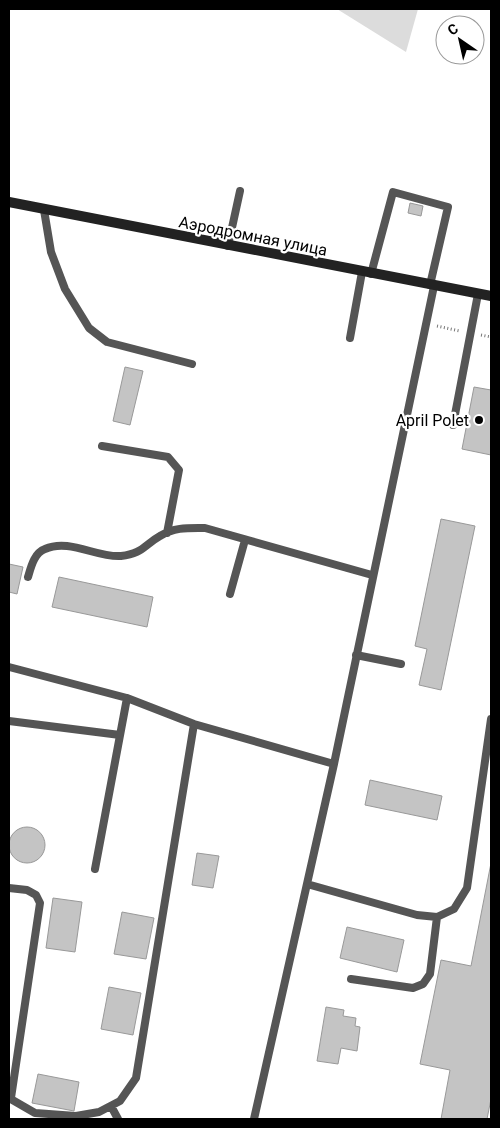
<svg xmlns="http://www.w3.org/2000/svg" width="500" height="1128" viewBox="0 0 500 1128" font-family="Roboto,sans-serif">
	<style>
		.green { fill: #dcdcdc }
		.building { fill: #c4c4c4; stroke: #999 }
		.lines { fill: none; stroke-linecap: round; stroke-linejoin: round }
		.path { stroke: #777; stroke-width: 3; stroke-dasharray: 1 2.5; stroke-linecap: butt }
		.lane { stroke: #555; stroke-width: 8 }
		.secondary { stroke: #222; stroke-width: 10 }
		.poi-dot { fill: #000; stroke: #fff; stroke-width: 2 }
		.labels { text-anchor: middle; dominant-baseline: central; stroke-width: 4.5; stroke-linejoin: round; paint-order: stroke }
		.street-label { font-size: 16px; fill: #000; stroke: #fff }
		.poi-label { font-size: 16px; fill: #000; stroke: #fff; text-anchor: end }
	</style>
	<rect width="100%" height="100%" fill="#fff"/>
	<path class="green" d="M337,9H418L406,52Z"/>
	<path class="building" d="M410,203L423,206L421,216L408,213Z
		M125,367L143,371L130,425L113,421Z
		M474,387L491,390V455L462,449Z
		M441,519L475,526L441,690L419,685L427,649L415,646Z
		M9,564L23,567L17,594L9,592Z
		M59,577L153,597L147,627L52,607Z
		M370,780L442,796L437,820L365,805Z
		M9 845a18 18 0 1 1 36 0a18 18 0 1 1-36 0Z
		M197,853L219,856L213,888L192,885Z
		M491,863V1099L487,1119H441L450,1070L420,1064L441,960L471,966Z
		M53,898L82,902L75,952L46,948Z
		M122,912L154,918L146,959L114,954Z
		M347,927L404,940L397,972L340,958Z
		M109,987L141,993L133,1035L101,1029Z
		M326,1007L344,1010L343,1016L356,1018L355,1026L360,1027L357,1051L341,1048L338,1064L317,1061Z
		M38,1074L79,1082L74,1111L32,1103Z"/>
	<g class="lines">
		<path class="path" d="M437,326L460,331
			M481,335L491,337"/>
		<path class="lane" d="M44,210L51,252L65,289L89,328L107,342L192,364
			M228,246L240,191
			M371,274L393,192L448,207L430,285
			M350,338L362,272
			M453,425L478,294
			M102,446L168,457L179,470L167,533
			M28,577C31,567 34,553 45,549C69,538 97,558 121,556C142,554 144,545 160,536C175,527 188,528 205,528L372,575
			M230,594L245,540
			M356,655L401,664
			M9,667L127,698L194,724L334,764
			M9,721L120,735
			M95,869L127,698
			M307,884L417,915L437,917L454,909L467,888L491,719
			M9,888L27,890L36,895L40,903L11,1098
			M351,979L413,988L423,984L430,974L437,917
			M9,1098L35,1113L76,1116L99,1112L120,1101L136,1078L194,724
			M111,1106L118,1119
			M254,1119L334,764L434,286"/>
		<path class="secondary" d="M9,202L491,296"/>
	</g>
	<circle class="poi-dot" cx="479" cy="420" r="5"/>
	<g class="labels">
		<g class="street-label">
			<text transform="translate(253 236) rotate(11)">Аэродромная улица</text>
		</g>
		<g class="poi-label">
			<text x="469" y="420">April Polet</text>
		</g>
	</g>
	<rect width="500" height="1128" fill="none" stroke="#000000" stroke-width="20"/>
	<g transform="translate(460 40) rotate(326)"><circle r="24" fill="#ffffff" stroke="#999999"/>
	<path d="M0-4L9 19L0 12L-9 19Z" fill="#000000"/>
	<text y="-8" font-size="14" font-weight="bold" text-anchor="middle" fill="#000000">С</text>
	</g>
</svg>
